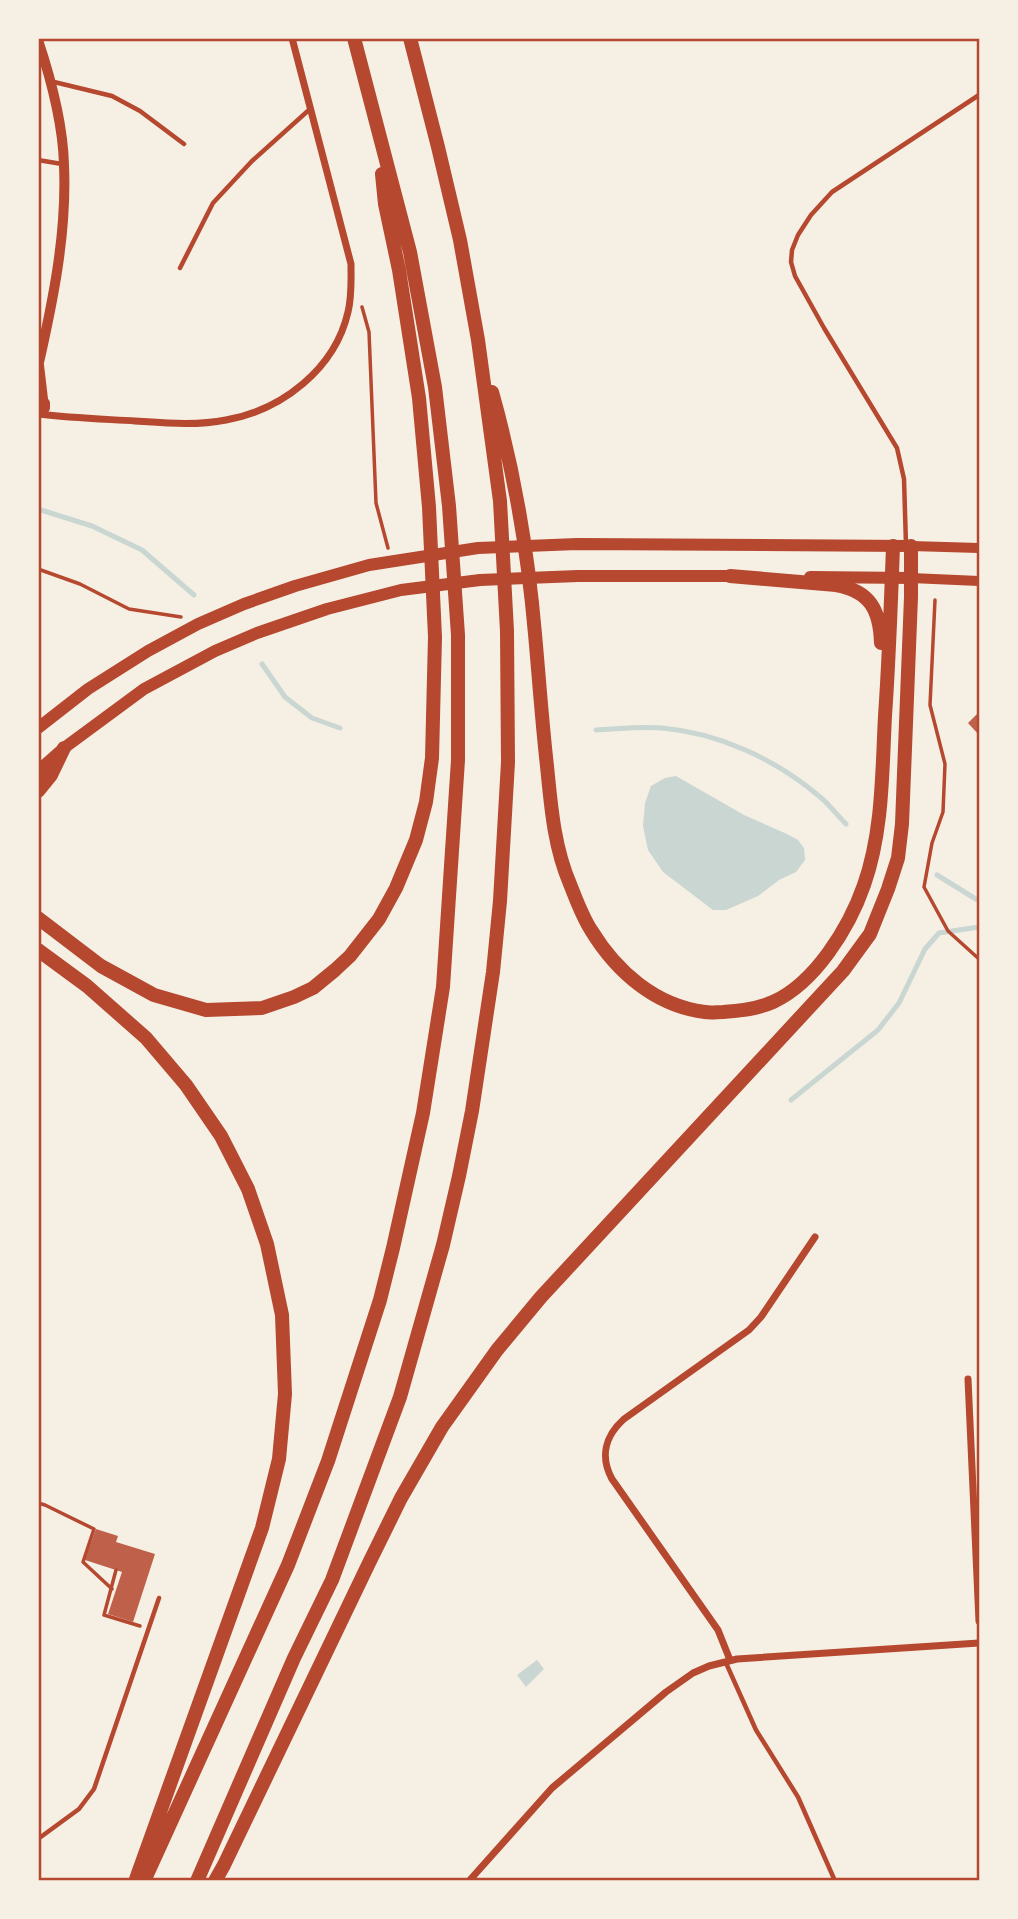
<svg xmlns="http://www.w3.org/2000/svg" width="1018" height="1919" viewBox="0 0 1018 1919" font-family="'Sofia Sans Condensed',sans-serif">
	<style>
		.water { fill: #c9d6d2 }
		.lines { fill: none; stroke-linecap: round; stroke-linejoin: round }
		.stream { stroke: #c9d6d2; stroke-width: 5 }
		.building { fill: #bf614a }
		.path { stroke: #b5482f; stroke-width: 3.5 }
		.service { stroke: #b5482f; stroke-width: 4.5 }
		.minor { stroke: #b5482f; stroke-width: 7 }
		.tertiary { stroke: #b5482f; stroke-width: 10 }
		.secondary { stroke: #b5482f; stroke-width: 10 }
		.primary { stroke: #b5482f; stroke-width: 12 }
		.motorway { stroke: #b5482f; stroke-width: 14 }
		.neatline { fill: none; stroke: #b5482f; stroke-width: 2.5 }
	</style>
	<rect width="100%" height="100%" fill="#f6efe4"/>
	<path class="water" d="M676,776L744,815L787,834L798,840L804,848L805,860L796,872L779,880L758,896L726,910H713L663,872L648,850L643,826L645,803L651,786L665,778Z
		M537,1660L544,1669L526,1687L517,1675Z"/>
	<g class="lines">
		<path class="stream" d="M38,509L92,526L142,550L194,595
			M262,664L285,697L312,718L340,728
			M596,730C618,729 641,726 662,728C719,733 775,759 819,796C829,804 837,815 846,824
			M937,875L979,901
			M791,1100L878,1030L899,1003L925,949L939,933L979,927"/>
	</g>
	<path class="building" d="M979,712V735L968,723Z
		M96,1529L118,1536L116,1542L155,1554L133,1622L108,1614L122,1572L85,1560Z"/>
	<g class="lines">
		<path class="path" d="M362,307L369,332L376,503L388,548
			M38,569L80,584L129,609L181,617
			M935,600L930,705L945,764L943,812L932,843L924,887L948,931L979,959
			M38,1503L45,1505L94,1529L83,1562L112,1589
			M116,1570L104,1615L140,1626"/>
		<path class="service" d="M50,81L112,96L140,111L184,144
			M38,160L62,164
			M180,268L213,203L252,161L310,109
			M906,545L904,479L897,448L824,328L795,276L791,262L792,250L798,235L811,215L832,192L979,95
			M726,1663L756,1730L798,1797L835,1881
			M38,1839L79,1809L94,1789L159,1598"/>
		<path class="minor" d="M39,414C71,418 103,419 135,421C165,423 196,426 226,420C282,410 335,369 348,312C352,296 351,281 351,264L292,38
			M968,1379L979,1621
			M730,1660L718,1630L612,1479C600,1457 605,1436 624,1419L749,1330L761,1317L815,1237
			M469,1881L552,1788L666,1692L693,1673L709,1666L737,1659L979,1643"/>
		<path class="tertiary" d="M38,40C51,79 63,124 64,165C67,233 53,301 38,367
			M39,365L43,399
			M38,414L45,408V403L39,397"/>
		<path class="secondary" d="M911,546L979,548
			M911,578L979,581"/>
		<path class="primary" d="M810,577L911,578
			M38,728L88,689L148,651L198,624L244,604L295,586L369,565L478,548L577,544L911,546
			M38,771L64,748L144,689L215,651L257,633L327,609L401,590L480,580L578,576H739"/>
		<path class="motorway" d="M492,392C514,470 528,553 535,634C539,678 542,722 547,766C551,806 554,847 570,884C576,899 582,916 591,930C616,971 655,1006 705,1012C711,1013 717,1012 723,1012C740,1011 757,1009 773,1002C815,983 849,928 864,885C883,831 882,772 885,716C889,659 891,603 893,546
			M730,576L836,585C870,591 880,610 881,643
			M38,791L51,775L64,748
			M38,918L101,966L154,995L206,1010L262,1008L294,997L313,988L335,970L350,956L379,919L396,888L416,840L426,802L432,758L435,637L429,507L419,398L399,270L385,204L382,174
			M38,950L87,986L146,1038L186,1085L221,1136L248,1189L267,1244L282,1315L285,1394L279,1459L262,1528L136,1879
			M144,1881L288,1565L328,1461L380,1300L393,1248L423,1113L443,987L458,760V635L449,506L435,387L410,252L354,38
			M197,1881L294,1658L332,1580L400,1397L443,1245L459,1176L472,1111L493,972L500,901L508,762L507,631L500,501L478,340L460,240L438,147L410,38
			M215,1881L224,1865L369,1563L401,1498L442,1427L497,1350L541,1297L843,971L870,934L888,889L898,858L902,824L911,597V546"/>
	</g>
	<rect width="1018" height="1919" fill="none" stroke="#f6efe4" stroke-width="80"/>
	<rect x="40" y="40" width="938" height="1839" class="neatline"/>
</svg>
